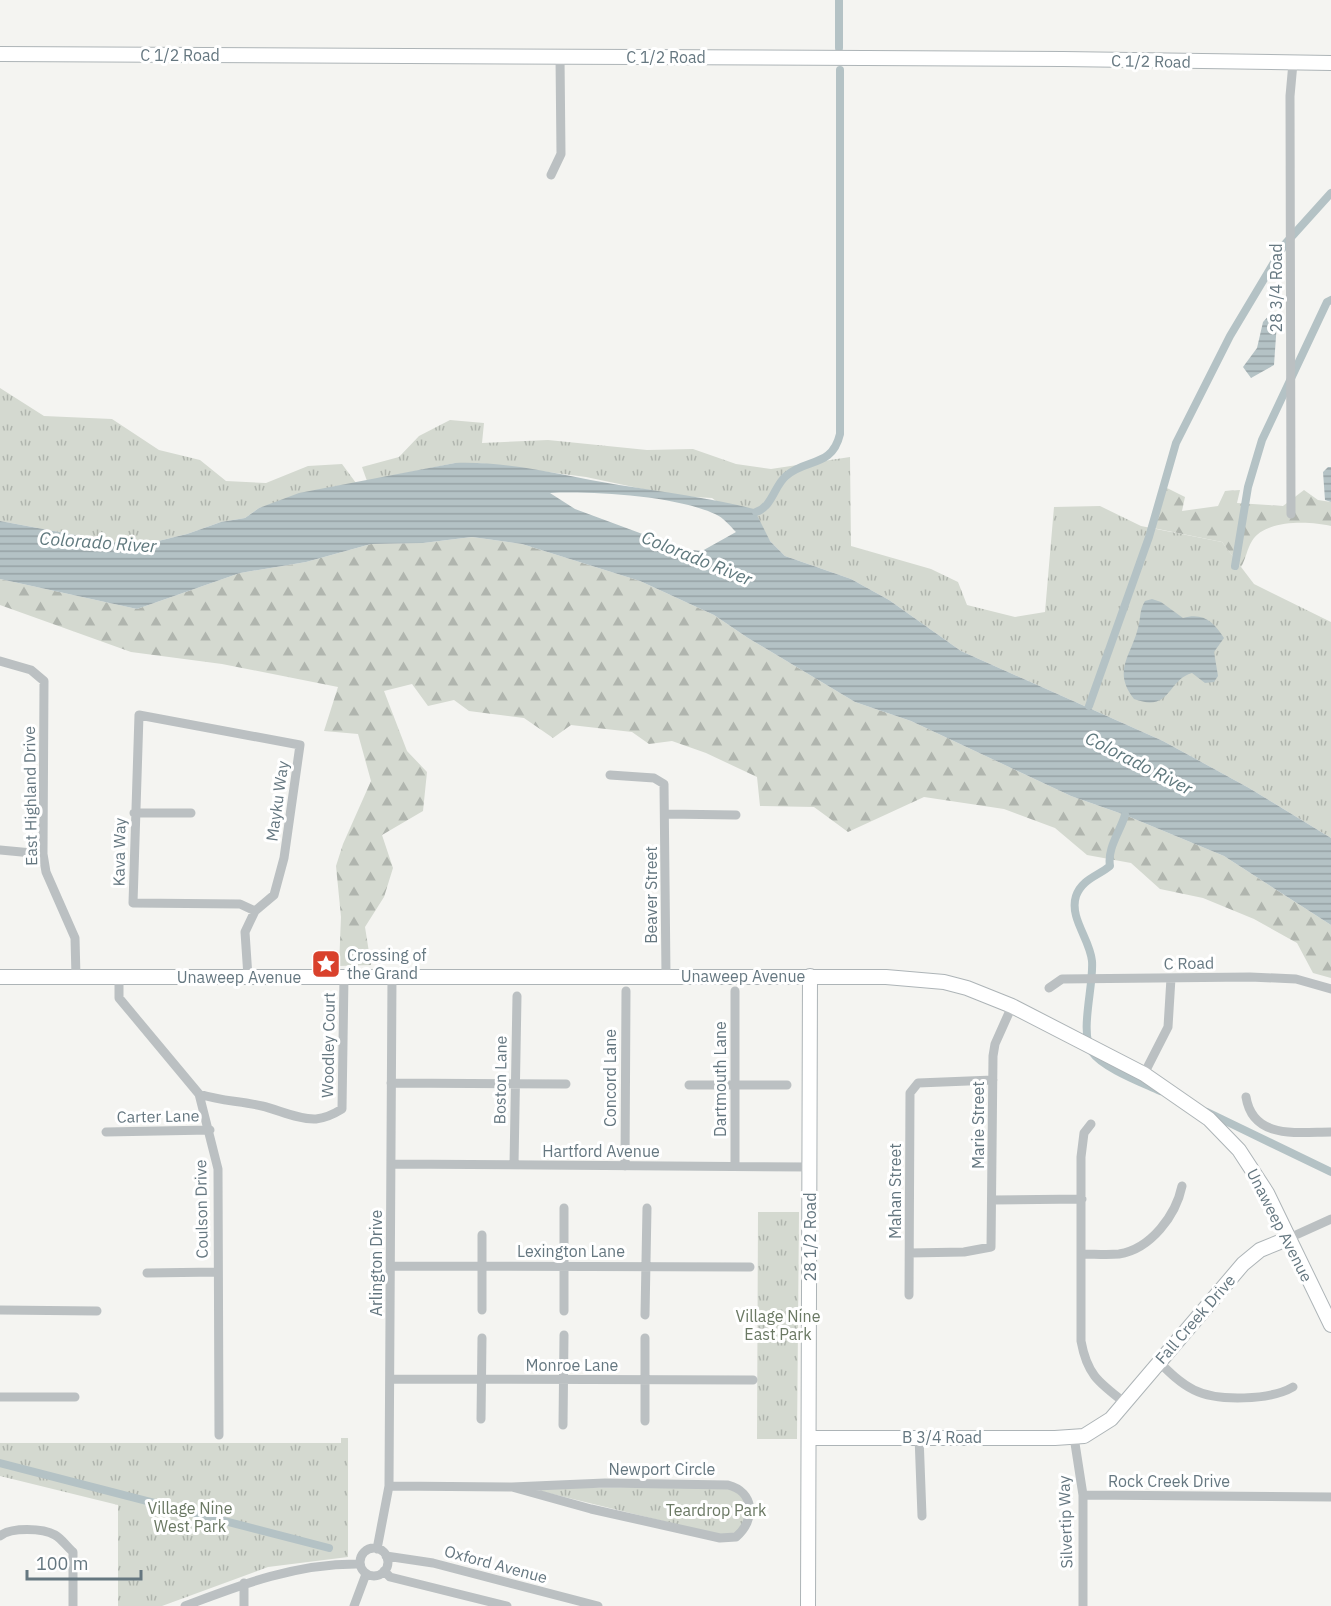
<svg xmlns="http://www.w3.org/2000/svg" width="1331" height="1606" viewBox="0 0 1331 1606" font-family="'IBM Plex Sans',sans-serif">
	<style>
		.grass { fill: url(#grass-tufts) }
		.forest { fill: url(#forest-firs) }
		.water { fill: url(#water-rules); fill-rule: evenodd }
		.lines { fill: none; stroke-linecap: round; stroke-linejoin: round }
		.canal { stroke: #b4c2c5; stroke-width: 8 }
		.secondary-casing { stroke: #adb4b7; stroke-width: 16 }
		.street { stroke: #bbc0c2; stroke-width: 9 }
		.secondary { stroke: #fff; stroke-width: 14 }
		.labels { text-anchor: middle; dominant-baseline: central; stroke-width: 6; stroke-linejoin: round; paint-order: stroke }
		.street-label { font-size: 16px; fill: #657780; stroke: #fff }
		.poi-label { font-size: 16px; fill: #657780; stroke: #fff; text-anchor: start }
		.park-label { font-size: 16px; fill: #6a7863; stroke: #fff }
		.water-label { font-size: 18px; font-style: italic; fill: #60797e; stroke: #fff }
	</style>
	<defs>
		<pattern id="grass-tufts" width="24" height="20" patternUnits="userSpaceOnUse" patternTransform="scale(1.5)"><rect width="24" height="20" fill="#d4d9d0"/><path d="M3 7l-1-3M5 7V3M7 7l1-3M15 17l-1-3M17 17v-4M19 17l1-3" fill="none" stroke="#b0b5ae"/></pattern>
		<pattern id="forest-firs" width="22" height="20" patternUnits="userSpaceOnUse" patternTransform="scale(1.5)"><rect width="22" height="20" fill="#d4d9d0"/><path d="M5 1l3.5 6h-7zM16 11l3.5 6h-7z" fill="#b0b5ae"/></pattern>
		<pattern id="water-rules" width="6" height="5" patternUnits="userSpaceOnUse" patternTransform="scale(1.5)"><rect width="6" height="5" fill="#b4c2c5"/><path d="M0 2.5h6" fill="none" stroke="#96a2a5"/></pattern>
	</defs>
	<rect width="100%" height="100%" fill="#f4f4f1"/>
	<path class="grass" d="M0,388L44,416L112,419L159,450L200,460L226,481L266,483L308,466L342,464L356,483L332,487L259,508L245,518L221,522L187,534L150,543L113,542L0,521Z
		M450,420L484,423L482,443L548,440L647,450L693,449L736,464L771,469L850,457L851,546L931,569L958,582L967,605L1015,617L1045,612L1054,507L1100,506L1141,526L1222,542L1254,584L1331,622V838L1249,788L1163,741L961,651L889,600L851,579L785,556L770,541L712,498L676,496L586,477L479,463H455L367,481L362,467L399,457L419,436Z
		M758,1212H799L797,1439H757Z
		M341,1438H348V1557L268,1567L162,1606H118V1505L0,1476V1443H341Z
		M720,1487L734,1490L745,1500L747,1518L737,1533L724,1535L712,1533L540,1491L542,1488Z"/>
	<path class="forest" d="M1167,488L1185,497L1182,511L1218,506L1225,491L1240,490L1237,503L1283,506L1304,490L1318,500L1331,502V526C1310,521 1265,519 1252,541C1247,549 1246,558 1241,567L1222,542L1148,527Z
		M472,537L522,544L640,581L714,615L748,638L855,702L911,721L1071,796L1125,815L1224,856L1331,925V978L1313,973L1297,943L1254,919L1203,898L1160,889L1131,863L1087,855L1055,828L1004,809L924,797L848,832L814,807L760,806L757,777L706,753L672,741L649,744L632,732L571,725L553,738L524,718L469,711L454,700L428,706L412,684L384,691L407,751L427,772L423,811L382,835L393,868L384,897L365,927L371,965L339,966L341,917L336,866L343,844L371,781L358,734L324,731L338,687L222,664L131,652L0,605V579L137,609L240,573L306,562L371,544L423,543Z"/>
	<path class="water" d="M1272,312L1277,322L1274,365L1251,378L1243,367L1257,348L1263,322Z
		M455,463C512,461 563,476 619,485C664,492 710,498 754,509L770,541L785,556L851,579L889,600L961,651L1163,741L1249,788L1331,838V925L1224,856L1125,815L1071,796L911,721L855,702L748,638L714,615L640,581L522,544L472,537L423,543L371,544L306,562L240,573L137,609L0,579V521L113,542L150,543L187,534L221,522L245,518L259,508L299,493ZM550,493C593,491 676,496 715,514C723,517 730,526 736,532L702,551L683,549L575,509Z
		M1328,467H1331V502L1325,500L1323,472Z
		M1152,599L1161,602L1183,618C1203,612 1214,622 1224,638L1214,652L1218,676L1214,682L1205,683L1192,673C1167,680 1171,713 1134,699C1112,671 1131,656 1138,628C1141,618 1139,611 1145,601Z"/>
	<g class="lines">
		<path class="canal" d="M839,0V48
			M756,512C773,506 774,486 786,476C806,458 832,468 840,434V70
			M1235,566L1248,487L1262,440L1327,302L1331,300
			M1089,706L1149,537L1176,443L1230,336L1285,244L1331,193
			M1125,815C1120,832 1107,848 1110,866C1098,876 1082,879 1076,896C1069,918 1090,939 1092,961C1094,986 1079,1032 1092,1052C1103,1068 1143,1083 1160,1091
			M1207,1112L1331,1172
			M0,1463L329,1548"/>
		<g class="secondary-casing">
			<path id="secondary" d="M0,54L1063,59L1331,63
				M0,977H886L944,982L967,988L1012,1006L1144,1074L1209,1119L1239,1150L1267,1193L1331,1325
				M809,1438H1055L1084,1436L1111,1419L1243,1264L1260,1250L1287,1239
				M808,1606L810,976"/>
		</g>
		<path class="street" d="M551,175L561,154L560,57
			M1291,514L1290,96L1293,63
			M0,661L31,670L44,681L43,854L46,872L75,938L76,977
			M610,775L654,778L664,784L666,976
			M134,813H191
			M666,814L736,815
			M0,850L43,854
			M119,977V998L199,1094L218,1169L219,1435
			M248,977L245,932L255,911L274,895L284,858L300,745L139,715L133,903L240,904L255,911
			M1049,988L1062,979L1250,977L1296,979L1331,989
			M1144,1074L1168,1027L1171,978
			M391,1083L566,1084
			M689,1085H787
			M199,1094C220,1101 240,1101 262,1106C279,1110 299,1120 316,1119C326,1118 334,1114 342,1109L344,977
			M1246,1097C1253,1140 1298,1132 1331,1132
			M1091,1124L1084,1133L1081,1157V1341C1087,1374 1098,1382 1124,1402
			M106,1132L210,1130
			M391,1164L810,1167
			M514,1165L517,996
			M625,1166L626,991
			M735,1166V991
			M993,1200L1082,1199
			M1287,1239L1331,1219
			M910,1253L964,1252L991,1247L993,1056L995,1044L1012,1006
			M1082,1254C1094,1254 1107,1255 1119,1254C1151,1249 1176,1215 1182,1186
			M391,1266L750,1267
			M147,1273L217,1272
			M909,1295L910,1093L918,1083L993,1080
			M0,1310L97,1311
			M482,1310V1235
			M564,1311V1208
			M645,1315L647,1208
			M645,1338V1421
			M1158,1361C1169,1372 1180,1383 1194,1390C1218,1402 1271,1400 1293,1387
			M390,1379L753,1380
			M0,1397H75
			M481,1419L482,1338
			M563,1425L564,1335
			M919,1436L922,1516
			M1074,1437L1083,1495V1606
			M605,1483L728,1485C755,1492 756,1520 736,1537L720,1538L591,1509L512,1487Z
			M389,1486L512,1487
			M1083,1495L1331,1497
			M0,1536C11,1527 43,1528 55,1535C62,1539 67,1547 73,1552V1606
			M360 1562a14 14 0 1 1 28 0a14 14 0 1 1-28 0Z
			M377,1549L389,1486L392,977
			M386,1556L433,1563L598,1606
			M384,1571L390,1577L507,1606
			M244,1583V1606
			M185,1606C242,1584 298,1563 360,1564
			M354,1606L366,1574"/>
		<use href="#secondary" class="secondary"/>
	</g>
	<defs>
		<g id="sight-square" transform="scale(1.5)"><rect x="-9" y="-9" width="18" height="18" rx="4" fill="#d9412c" stroke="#fff"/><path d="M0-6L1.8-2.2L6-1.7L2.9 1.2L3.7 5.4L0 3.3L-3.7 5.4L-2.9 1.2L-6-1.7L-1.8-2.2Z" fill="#fff"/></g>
	</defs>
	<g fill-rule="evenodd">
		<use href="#sight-square" x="326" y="964"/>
	</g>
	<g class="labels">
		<g class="street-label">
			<text x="180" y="55">C 1/2 Road</text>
			<text x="666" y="57">C 1/2 Road</text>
			<text transform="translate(1151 61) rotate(1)">C 1/2 Road</text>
			<text transform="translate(1276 288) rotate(-90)">28 3/4 Road</text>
			<text transform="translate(30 796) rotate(-91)">East Highland Drive</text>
			<text transform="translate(277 801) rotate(-82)">Mayku Way</text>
			<text transform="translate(119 852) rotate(-89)">Kava Way</text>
			<text transform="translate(651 895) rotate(-90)">Beaver Street</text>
			<text transform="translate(1189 963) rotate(-1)">C Road</text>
			<text x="743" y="976">Unaweep Avenue</text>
			<text x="239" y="977">Unaweep Avenue</text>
			<text transform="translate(328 1045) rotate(-89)">Woodley Court</text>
			<text transform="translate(610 1078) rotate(-90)">Concord Lane</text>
			<text transform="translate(720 1079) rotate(-90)">Dartmouth Lane</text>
			<text transform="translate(500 1080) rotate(-89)">Boston Lane</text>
			<text transform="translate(158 1116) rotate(-1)">Carter Lane</text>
			<text transform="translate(978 1125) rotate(-90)">Marie Street</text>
			<text x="601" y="1151">Hartford Avenue</text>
			<text transform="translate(895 1191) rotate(-90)">Mahan Street</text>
			<text transform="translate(201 1209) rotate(-91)">Coulson Drive</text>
			<text transform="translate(1280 1225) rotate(63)">Unaweep Avenue</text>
			<text transform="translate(810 1237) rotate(-90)">28 1/2 Road</text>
			<text x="571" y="1251">Lexington Lane</text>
			<text transform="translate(376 1263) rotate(-90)">Arlington Drive</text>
			<text transform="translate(1195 1319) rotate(-49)">Fall Creek Drive</text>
			<text x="572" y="1365">Monroe Lane</text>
			<text x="942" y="1437">B 3/4 Road</text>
			<text x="662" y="1469">Newport Circle</text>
			<text x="1169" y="1481">Rock Creek Drive</text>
			<text transform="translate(1065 1522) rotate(-92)">Silvertip Way</text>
			<text transform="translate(496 1564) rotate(15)">Oxford Avenue</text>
		</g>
		<g class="poi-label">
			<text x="347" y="955">Crossing of<tspan x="347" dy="18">the Grand</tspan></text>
		</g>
		<g class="park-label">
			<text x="778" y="1316">Village Nine<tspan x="778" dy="18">East Park</tspan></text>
			<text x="190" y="1508">Village Nine<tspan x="190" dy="18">West Park</tspan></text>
			<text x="716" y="1510">Teardrop Park</text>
		</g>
		<g class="water-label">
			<text transform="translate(98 542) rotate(4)">Colorado River</text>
			<text transform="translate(697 558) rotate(22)">Colorado River</text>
			<text transform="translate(1139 763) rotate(27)">Colorado River</text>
		</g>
	</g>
	<path d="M27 1570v9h114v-9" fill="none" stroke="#657780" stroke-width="3"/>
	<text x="36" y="1570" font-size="18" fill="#657780" stroke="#ffffff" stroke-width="4.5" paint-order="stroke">100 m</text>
</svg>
